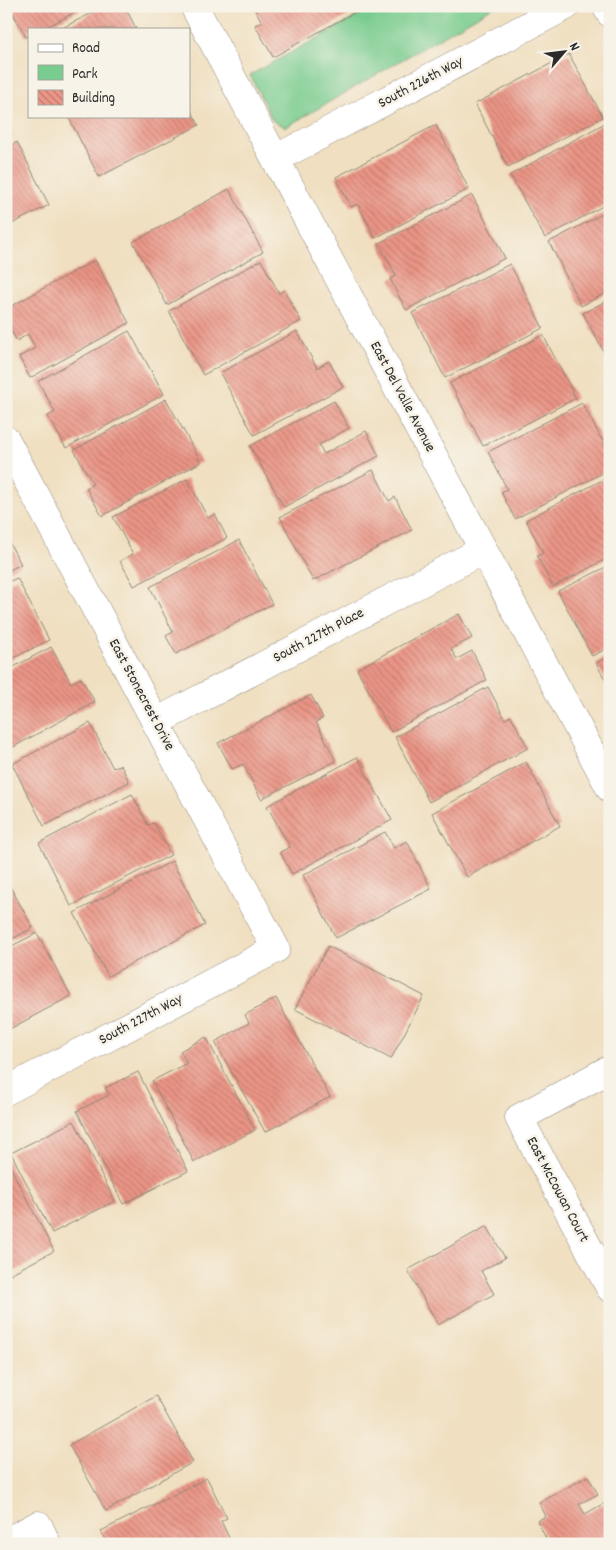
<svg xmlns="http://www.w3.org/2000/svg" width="616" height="1550" viewBox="0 0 616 1550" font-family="Dekko,sans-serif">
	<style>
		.park { fill: #79cc8f; stroke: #527c5d }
		.building { fill: url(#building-back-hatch) }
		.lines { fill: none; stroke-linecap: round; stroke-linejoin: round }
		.minor-casing { stroke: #8e8576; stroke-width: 29 }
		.minor { stroke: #fff; stroke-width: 28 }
		.labels { text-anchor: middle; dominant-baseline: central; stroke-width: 5; stroke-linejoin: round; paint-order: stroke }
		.street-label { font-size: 15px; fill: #2b2b2b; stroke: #f7f3e8 }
	</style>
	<defs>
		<pattern id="building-back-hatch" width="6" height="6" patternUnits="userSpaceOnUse" patternTransform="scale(1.25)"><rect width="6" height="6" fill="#eb9586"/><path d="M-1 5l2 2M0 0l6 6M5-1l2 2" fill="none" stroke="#bf7a6e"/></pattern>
	</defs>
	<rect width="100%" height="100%" fill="#f7f3e8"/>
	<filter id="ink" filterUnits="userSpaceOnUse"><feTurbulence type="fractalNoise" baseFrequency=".02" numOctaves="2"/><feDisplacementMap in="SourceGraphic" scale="10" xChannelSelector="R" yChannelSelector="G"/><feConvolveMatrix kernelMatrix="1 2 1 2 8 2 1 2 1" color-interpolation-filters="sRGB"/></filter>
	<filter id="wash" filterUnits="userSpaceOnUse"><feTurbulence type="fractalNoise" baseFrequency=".0096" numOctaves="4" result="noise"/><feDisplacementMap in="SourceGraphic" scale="20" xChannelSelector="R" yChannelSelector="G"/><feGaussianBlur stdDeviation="1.12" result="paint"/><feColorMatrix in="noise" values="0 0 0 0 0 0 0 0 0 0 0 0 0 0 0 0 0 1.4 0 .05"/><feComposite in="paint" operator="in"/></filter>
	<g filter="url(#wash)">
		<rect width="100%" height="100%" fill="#f0dfc0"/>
		<path class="park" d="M376,6H495L286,127L273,121L250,75Z"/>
		<g id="blocks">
			<path class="building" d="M9,6H87L43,29H29V36L26,37Z
				M106,6H125L136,29H60Z
				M253,6H366L273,57L255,25L262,22Z
				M569,54L603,117L508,167L475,104Z
				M189,107L199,125L99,177L68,116H189Z
				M605,123L610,131V202L545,238L510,175Z
				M6,124L12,134L6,137Z
				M436,125L469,189L375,238L358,204L351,207L336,177Z
				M17,142L49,205L6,227V148Z
				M229,189L263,252L167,305L133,242Z
				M472,195L505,258L406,310L390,279L396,276L379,243Z
				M610,210V291L581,306L549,242Z
				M95,260L129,323L30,378L19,357L35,348L28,334L17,341L6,322V309Z
				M261,260L279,293L284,290L301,321L203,375L169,311Z
				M510,264L543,328L445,378L412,313Z
				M610,299V364L583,313Z
				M129,331L164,394L66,448L48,416L55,412L38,381Z
				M297,331L317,368L329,361L343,387L254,435L220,373Z
				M543,335L576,398L483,446L450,383Z
				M166,399L201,462L102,516L86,488L93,484L74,450Z
				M334,401L349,428L319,445L324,454L366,431L379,456L284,507L250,446Z
				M582,403L610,455V469L515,519L501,492L507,489L488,452Z
				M373,470L389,501L395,497L412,530L313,581L280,517Z
				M610,476V557L553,587L537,556L543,553L526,520Z
				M187,479L208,518L215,514L227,538L134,586L120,561L133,554L113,517Z
				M6,537L21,564L6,572Z
				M239,540L272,604L176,654L166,636L173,632L150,587Z
				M610,565V647L592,656L558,591Z
				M17,578L49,640L6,662V583Z
				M459,614L472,638L451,649L457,659L472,651L487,680L391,732L357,669Z
				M51,647L71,683L81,678L95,702L6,751V671Z
				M610,655V688L596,663Z
				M488,687L505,719L511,716L528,748L429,802L395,737Z
				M311,695L323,718L316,722L336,761L261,799L243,764L232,769L218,743Z
				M90,723L113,768L121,765L129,782L44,826L12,764Z
				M357,757L392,820L292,874L280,852L290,847L267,806Z
				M526,762L560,826L467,877L432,813Z
				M132,794L148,825L154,823L171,855L71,906L39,843Z
				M385,832L394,848L407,841L431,889L336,938L303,875Z
				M172,861L205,925L108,976L74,913Z
				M6,879L33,928L6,942Z
				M37,933L71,996L6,1031V949Z
				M328,946L424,996L391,1059L295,1009Z
				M276,998L330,1097L265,1132L215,1042L249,1023L245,1015Z
				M206,1037L255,1130L194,1162L152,1081L187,1063L180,1051Z
				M138,1072L188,1171L123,1204L77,1111L109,1095L105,1088Z
				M74,1121L115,1201L52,1233L11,1153Z
				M6,1159L54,1251L6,1276Z
				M487,1226L505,1258L481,1271L494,1294L438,1325L408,1270Z
				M156,1396L193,1462L106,1511L69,1445Z
				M588,1476L598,1494L579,1504L585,1514L610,1500V1538L599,1544H549L537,1521L546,1516L539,1503Z
				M207,1478L227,1518L221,1521L232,1544H107L101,1531Z"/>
		</g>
	</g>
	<g filter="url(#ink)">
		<use href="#blocks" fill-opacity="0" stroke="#8e8576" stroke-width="1"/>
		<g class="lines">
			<g class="minor-casing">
				<path id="minor" d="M194,6L610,788
					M606,6L610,13
					M275,159L566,6
					M6,440L276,949L6,1091
					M156,722L483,550
					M610,1069L519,1118L610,1288
					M6,1542L38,1525L47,1544"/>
			</g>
			<use href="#minor" class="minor"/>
		</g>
	</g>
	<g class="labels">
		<g class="street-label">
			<text transform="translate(421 83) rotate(-28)">South 226th Way</text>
			<text transform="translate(402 397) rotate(62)">East Del Valle Avenue</text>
			<text transform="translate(319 636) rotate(-28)">South 227th Place</text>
			<text transform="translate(141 695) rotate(62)">East Stonecrest Drive</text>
			<text transform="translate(141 1020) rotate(-28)">South 227th Way</text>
			<text transform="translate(557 1190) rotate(62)">East McCowan Court</text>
		</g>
	</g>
	<rect width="616" height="1550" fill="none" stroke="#f7f3e8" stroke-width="25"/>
	<rect x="28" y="28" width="162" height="90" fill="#f7f3e8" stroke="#a5a39c"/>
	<rect x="38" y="44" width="25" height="8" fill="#ffffff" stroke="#a5a39c"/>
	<text x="72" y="52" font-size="15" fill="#2b2b2b">Road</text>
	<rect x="38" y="65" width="25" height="15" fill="#79cc8f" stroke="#a5a39c"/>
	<text x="72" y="78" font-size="15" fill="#2b2b2b">Park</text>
	<rect x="38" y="90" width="25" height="15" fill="url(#building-back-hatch)" stroke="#a5a39c"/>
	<text x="72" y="102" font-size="15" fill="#2b2b2b">Building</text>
	<g transform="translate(564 52) rotate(62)" stroke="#f7f3e8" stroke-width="4" paint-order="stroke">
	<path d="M0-4L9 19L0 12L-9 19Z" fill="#2b2b2b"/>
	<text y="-8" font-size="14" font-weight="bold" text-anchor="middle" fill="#2b2b2b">N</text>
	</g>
</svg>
